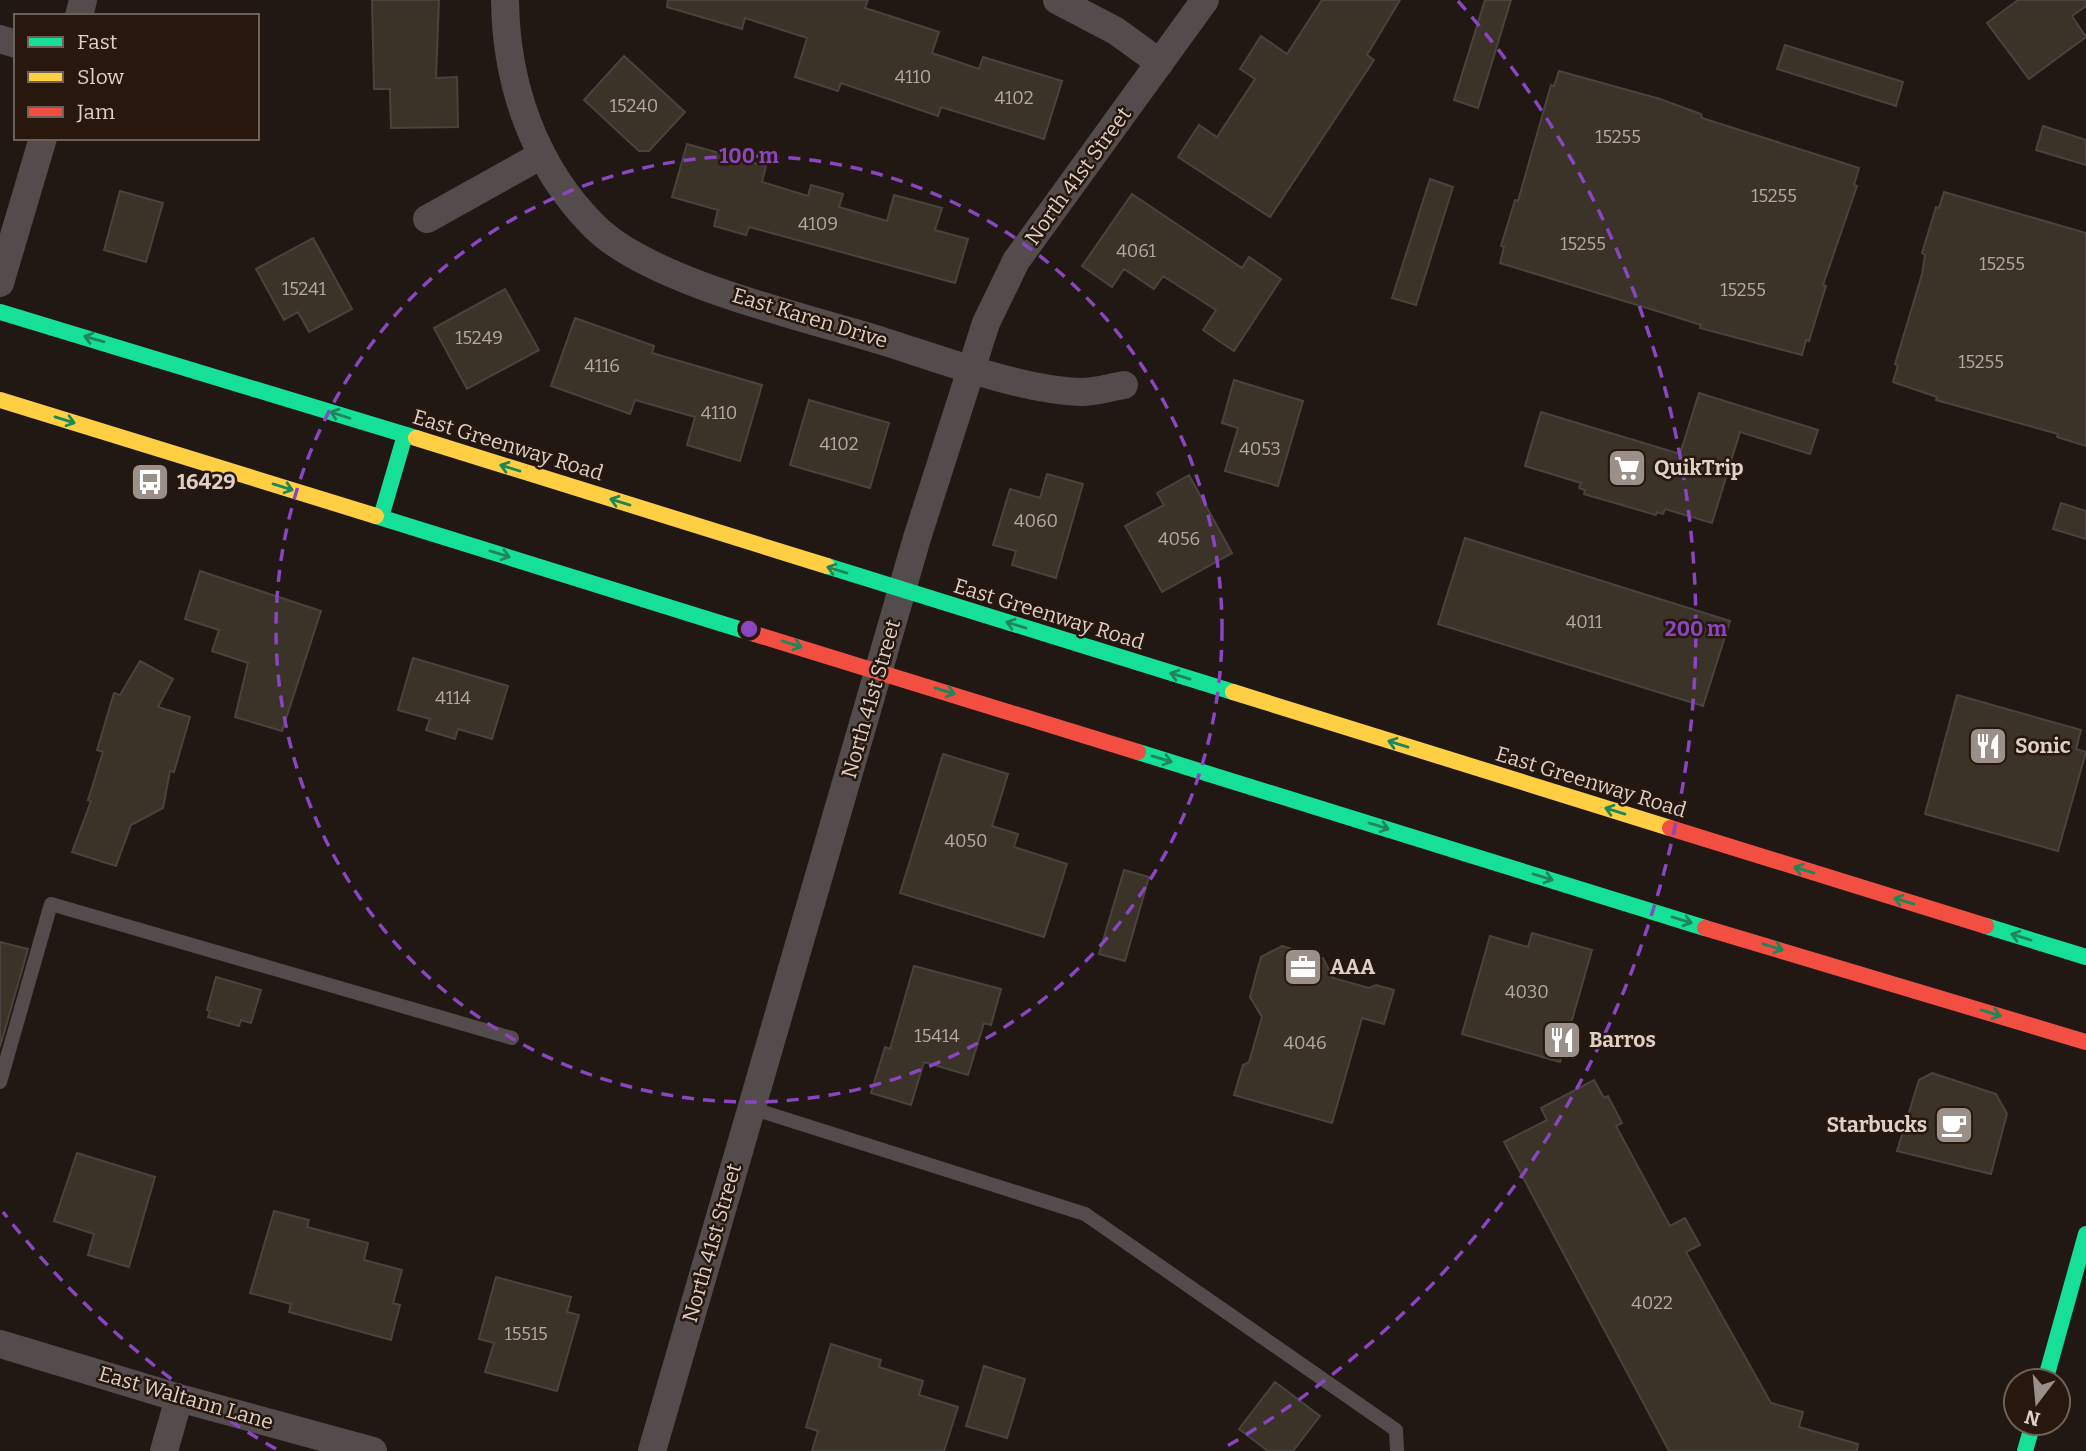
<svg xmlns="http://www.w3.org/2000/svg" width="2086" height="1451" viewBox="0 0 2086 1451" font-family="Bitter,serif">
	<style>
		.building { fill: #3b3228; stroke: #49433d; stroke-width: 2 }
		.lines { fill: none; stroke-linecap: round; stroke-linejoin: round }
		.lane { stroke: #544c4c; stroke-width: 14 }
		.street { stroke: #544c4c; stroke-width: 28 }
		.fast { stroke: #16e098; stroke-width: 16 }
		.slow { stroke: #ffcf43; stroke-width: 16 }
		.jam { stroke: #f24e42; stroke-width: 16 }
		.oneway { stroke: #1e8659 }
		.ring { fill: none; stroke: #8a45c0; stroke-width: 3.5; stroke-dasharray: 12 9 }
		.labels { text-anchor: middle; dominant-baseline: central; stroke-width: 5; stroke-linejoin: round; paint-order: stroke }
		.number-label { font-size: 18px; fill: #b4a8a1 }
		.street-label { font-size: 21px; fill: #dcd0c9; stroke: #27170d }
		.poi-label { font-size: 21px; font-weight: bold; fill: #dcd0c9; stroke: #27170d; text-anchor: start }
		.centre { fill: #8a45c0; stroke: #27170d; stroke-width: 3.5 }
		.ring-label { font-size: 21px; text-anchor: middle; font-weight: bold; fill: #8a45c0; stroke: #27170d; stroke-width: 5; stroke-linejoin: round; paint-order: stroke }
	</style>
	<rect width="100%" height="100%" fill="#211813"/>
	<path class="building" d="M372,0H439L436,78L457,77L458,127L391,128L390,89H374Z
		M668,0H868L865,8L939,32L932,53L979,69L983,57L1062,81L1044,139L941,107L938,116L841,83L838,91L795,77L807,38L745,18L742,29L667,7Z
		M1322,0H1400L1367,55L1374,60L1270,217L1178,157L1199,125L1217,137L1255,79L1240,69L1261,36L1287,54Z
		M1485,0H1511L1478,108L1454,100Z
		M2018,0H2086V6L2072,16L2086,37L2029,79L1987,23Z
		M1785,45L1903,82L1896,106L1777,69Z
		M624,56L685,112L649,151H639L584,100Z
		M1559,71L1660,99L1701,114L1702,118L1859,168L1854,185L1857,186L1823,285L1826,286L1809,341L1806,340L1802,355L1700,328L1701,325L1660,312L1500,263L1504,247L1501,246L1515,200L1518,201L1551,85L1554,86Z
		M2043,126L2086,140V165L2036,150Z
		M687,144L766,166L762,182L808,196L811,185L843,194L839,207L887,221L894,195L942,208L935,230L968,239L955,283L749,227L746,235L714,226L718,210L672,197Z
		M1430,179L1453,187L1416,305L1392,298Z
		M120,191L163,203L146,262L104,250Z
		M1944,192L2086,233V446L2057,437L2058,434L1936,400L1937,397L1893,382L1898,365L1895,364L1922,274L1925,255L1922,253L1936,207L1939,208Z
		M1132,194L1242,268L1249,257L1281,279L1234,351L1203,330L1216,310L1163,276L1154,289L1124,269L1112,287L1082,266Z
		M313,238L352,309L309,332L298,312L284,320L256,269Z
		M505,289L539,350L467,389L434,328Z
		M575,318L654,346L652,353L762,385L740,461L687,445L695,417L635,400L630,414L551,386Z
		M1234,380L1303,401L1278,486L1225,471L1238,428L1222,423Z
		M1699,393L1818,430L1810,454L1740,432L1712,523L1665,509L1663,514L1657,512L1656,515L1584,494L1585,490L1579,488L1581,483L1525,466L1541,412L1680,454Z
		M809,400L889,423L870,488L790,465Z
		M1047,474L1083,484L1056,578L1012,565L1016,551L993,545L1010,489L1040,498Z
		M1189,475L1232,553L1162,592L1125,526L1164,505L1157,493Z
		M2061,503L2086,511V539L2053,529Z
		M1465,538L1730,621L1703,706L1438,624Z
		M200,571L321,611L282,731L235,717L248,663L212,651L219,630L185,619Z
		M413,658L508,686L492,739L458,729L455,739L426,730L430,719L398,710Z
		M140,661L173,679L158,707L190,717L174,772L170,771L163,808L131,825L116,866L72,852L91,801L88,800L103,752L97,750L114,693L120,695Z
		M1957,695L2081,730L2076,749L2086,752L2058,851L1925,814Z
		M943,754L1008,774L992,826L1018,834L1014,847L1067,864L1044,937L900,893Z
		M1124,870L1149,877L1125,961L1099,954Z
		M1532,933L1592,950L1560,1062L1462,1034L1490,936L1528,947Z
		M0,942L28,949L0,1047Z
		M1282,946L1323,958L1333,978L1369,988L1376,985L1394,990L1384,1024L1362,1018L1332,1123L1234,1095L1243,1065L1249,1062L1262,1017L1250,997L1261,957Z
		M914,966L1001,989L991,1025L984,1023L968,1075L924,1062L911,1105L871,1093L885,1047L890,1049Z
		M216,977L261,990L251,1023L241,1020L239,1026L208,1017L210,1011L207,1010Z
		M1932,1073L1996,1094L2007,1114L1991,1174L1897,1151L1919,1080Z
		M1594,1080L1604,1098L1608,1096L1622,1123L1616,1126L1670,1226L1685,1218L1700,1245L1686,1252L1771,1403L1803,1412L1799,1427L1858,1444L1857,1451H1669L1504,1142L1547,1120L1541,1108Z
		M77,1153L155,1177L129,1267L88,1255L94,1234L54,1221Z
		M274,1211L309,1220L307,1227L368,1243L364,1260L402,1270L393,1303L400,1305L391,1340L289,1312L291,1304L250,1293Z
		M496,1277L571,1297L567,1312L579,1315L557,1391L485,1372L494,1343L479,1339Z
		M831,1344L881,1360L879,1367L923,1381L919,1395L958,1407L944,1451H812L818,1431L806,1427Z
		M984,1366L1025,1379L1007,1438L966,1426Z
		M1275,1382L1320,1416L1293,1451H1268L1239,1429Z"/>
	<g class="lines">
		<path class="lane" d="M0,1082L51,904L512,1038
			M751,1108L1085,1214L1396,1430L1397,1451"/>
		<path class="street" d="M505,0C506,84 534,166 594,226C649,282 805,317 882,341C940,359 1023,391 1082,392C1096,392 1111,387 1124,385
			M1057,0L1116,31L1160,63
			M79,16L83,0
			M0,39L16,44
			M427,219L540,156
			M0,283L43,138
			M0,1344L179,1398L373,1451
			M164,1451L179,1398
			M652,1451L917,538L986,323L1016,261L1205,0"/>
		<path class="fast" d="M0,312L416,438
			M376,516L755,634
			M381,517L405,435
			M827,566L1233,692
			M1138,752L1705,928
			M1986,926L2086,957
			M2045,1381L2086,1234
			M2025,1451L2033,1423"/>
		<path class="slow" d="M0,400L376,516
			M416,438L827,566
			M1233,692L1670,828"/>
		<path class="jam" d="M755,634L1138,752
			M1670,828L1986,926
			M1705,928L2086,1042"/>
	</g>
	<defs><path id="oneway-shaft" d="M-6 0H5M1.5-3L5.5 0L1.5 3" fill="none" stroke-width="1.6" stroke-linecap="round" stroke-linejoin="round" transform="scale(1.75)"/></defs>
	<g class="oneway">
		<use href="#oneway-shaft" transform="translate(94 339) rotate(-164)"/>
		<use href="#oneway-shaft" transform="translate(340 415) rotate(-162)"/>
		<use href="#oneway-shaft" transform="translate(65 420) rotate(17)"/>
		<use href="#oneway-shaft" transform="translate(510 468) rotate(-163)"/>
		<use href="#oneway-shaft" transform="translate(283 487) rotate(17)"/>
		<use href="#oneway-shaft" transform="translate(620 502) rotate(-163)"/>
		<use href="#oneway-shaft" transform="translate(500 554) rotate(17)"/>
		<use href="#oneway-shaft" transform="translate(837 570) rotate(-163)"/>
		<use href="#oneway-shaft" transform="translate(1016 625) rotate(-163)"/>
		<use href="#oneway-shaft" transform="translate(792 644) rotate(17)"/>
		<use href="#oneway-shaft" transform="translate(1180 676) rotate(-163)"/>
		<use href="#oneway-shaft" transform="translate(945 691) rotate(17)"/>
		<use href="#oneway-shaft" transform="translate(1398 744) rotate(-163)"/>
		<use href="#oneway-shaft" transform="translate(1162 759) rotate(17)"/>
		<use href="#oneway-shaft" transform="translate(1615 811) rotate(-163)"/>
		<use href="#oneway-shaft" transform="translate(1379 826) rotate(17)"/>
		<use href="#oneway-shaft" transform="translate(1804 870) rotate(-163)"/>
		<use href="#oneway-shaft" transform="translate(1543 877) rotate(17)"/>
		<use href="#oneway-shaft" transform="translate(1904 901) rotate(-163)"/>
		<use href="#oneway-shaft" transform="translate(1682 920) rotate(17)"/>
		<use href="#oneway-shaft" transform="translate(2021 937) rotate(-163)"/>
		<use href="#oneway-shaft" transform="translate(1773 947) rotate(17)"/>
		<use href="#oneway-shaft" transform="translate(1991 1013) rotate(17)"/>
	</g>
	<g class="ring">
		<circle cx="749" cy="629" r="473"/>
		<path d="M276 1449A947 947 0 0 1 3 1212M1458 1A947 947 0 0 1 1222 1449"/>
	</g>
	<defs>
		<g id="supermarket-square" transform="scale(2.0125)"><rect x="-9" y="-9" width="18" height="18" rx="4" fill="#9b9089" stroke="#27170d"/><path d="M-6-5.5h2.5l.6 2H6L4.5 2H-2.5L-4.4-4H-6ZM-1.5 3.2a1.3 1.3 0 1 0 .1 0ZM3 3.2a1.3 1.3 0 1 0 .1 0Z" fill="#fff"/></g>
		<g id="bus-square" transform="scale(2.0125)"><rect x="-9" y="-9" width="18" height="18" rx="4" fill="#9b9089" stroke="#27170d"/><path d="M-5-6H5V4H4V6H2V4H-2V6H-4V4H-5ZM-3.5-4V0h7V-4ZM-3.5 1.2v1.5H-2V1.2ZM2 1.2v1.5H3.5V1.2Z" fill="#fff"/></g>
		<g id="restaurant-square" transform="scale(2.0125)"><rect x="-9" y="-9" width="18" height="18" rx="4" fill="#9b9089" stroke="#27170d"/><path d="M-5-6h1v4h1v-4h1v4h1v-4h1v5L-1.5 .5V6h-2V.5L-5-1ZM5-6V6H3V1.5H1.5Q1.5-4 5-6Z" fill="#fff"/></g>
		<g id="office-square" transform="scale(2.0125)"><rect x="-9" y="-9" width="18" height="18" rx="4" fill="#9b9089" stroke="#27170d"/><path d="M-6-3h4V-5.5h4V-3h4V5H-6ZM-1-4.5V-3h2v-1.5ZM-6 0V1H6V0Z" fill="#fff"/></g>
		<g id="cafe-square" transform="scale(2.0125)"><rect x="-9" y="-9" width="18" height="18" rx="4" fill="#9b9089" stroke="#27170d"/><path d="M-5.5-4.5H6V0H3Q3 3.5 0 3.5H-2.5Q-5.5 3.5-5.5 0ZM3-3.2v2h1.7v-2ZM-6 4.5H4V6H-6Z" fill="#fff"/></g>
	</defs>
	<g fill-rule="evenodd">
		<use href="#supermarket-square" x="1627" y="468"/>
		<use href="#bus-square" x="150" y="482"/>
		<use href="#restaurant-square" x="1988" y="746"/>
		<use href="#office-square" x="1303" y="967"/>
		<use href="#restaurant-square" x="1562" y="1040"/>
		<use href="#cafe-square" x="1954" y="1125"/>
	</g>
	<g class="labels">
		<g class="number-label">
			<text x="913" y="77">4110</text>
			<text x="1014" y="98">4102</text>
			<text x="634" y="106">15240</text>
			<text x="1618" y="137">15255</text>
			<text x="1774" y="196">15255</text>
			<text x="818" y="224">4109</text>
			<text x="1583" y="244">15255</text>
			<text x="1136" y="251">4061</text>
			<text x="2002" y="264">15255</text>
			<text x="304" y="289">15241</text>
			<text x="1743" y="290">15255</text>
			<text x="479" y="338">15249</text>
			<text x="1981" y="362">15255</text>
			<text x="602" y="366">4116</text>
			<text x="719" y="413">4110</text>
			<text x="839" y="444">4102</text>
			<text x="1260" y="449">4053</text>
			<text x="1036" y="521">4060</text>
			<text x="1179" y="539">4056</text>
			<text x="1584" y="622">4011</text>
			<text x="453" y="698">4114</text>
			<text x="966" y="841">4050</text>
			<text x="1527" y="992">4030</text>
			<text x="937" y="1036">15414</text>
			<text x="1305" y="1043">4046</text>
			<text x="1652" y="1303">4022</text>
			<text x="526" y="1334">15515</text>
		</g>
		<g class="street-label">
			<text transform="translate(1078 176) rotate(-54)">North 41st Street</text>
			<text transform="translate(810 318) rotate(17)">East Karen Drive</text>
			<text transform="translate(508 445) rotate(17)">East Greenway Road</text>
			<text transform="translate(1049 614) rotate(17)">East Greenway Road</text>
			<text transform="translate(871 699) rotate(-74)">North 41st Street</text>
			<text transform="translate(1591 782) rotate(17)">East Greenway Road</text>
			<text transform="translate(712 1243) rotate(-74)">North 41st Street</text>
			<text transform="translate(186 1398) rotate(16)">East Waltann Lane</text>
		</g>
		<g class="poi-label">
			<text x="1654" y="468">QuikTrip</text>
			<text x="177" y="482">16429</text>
			<text x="2015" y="746">Sonic</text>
			<text x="1330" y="967">AAA</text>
			<text x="1589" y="1040">Barros</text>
			<text x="1927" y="1125" text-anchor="end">Starbucks</text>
		</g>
	</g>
	<circle cx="749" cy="629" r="10" class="centre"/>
	<g class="ring-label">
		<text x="749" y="163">100 m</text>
		<text x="1696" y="636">200 m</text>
	</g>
	<rect x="14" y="14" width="245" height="126" fill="#27170d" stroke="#6f6158" stroke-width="2"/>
	<rect x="28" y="37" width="35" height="10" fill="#16e098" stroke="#6f6158" stroke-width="2"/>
	<text x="77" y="49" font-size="21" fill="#dcd0c9">Fast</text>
	<rect x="28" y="72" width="35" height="10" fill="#ffcf43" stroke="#6f6158" stroke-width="2"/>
	<text x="77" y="84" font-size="21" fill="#dcd0c9">Slow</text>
	<rect x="28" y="107" width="35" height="10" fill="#f24e42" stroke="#6f6158" stroke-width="2"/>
	<text x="77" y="119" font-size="21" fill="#dcd0c9">Jam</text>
	<g transform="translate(2037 1402) rotate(196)"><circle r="33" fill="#27170d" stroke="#6f6158" stroke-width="2"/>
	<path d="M0-5L12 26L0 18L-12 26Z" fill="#9b9089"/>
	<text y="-10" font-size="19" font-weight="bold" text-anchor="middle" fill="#dcd0c9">N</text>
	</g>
</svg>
